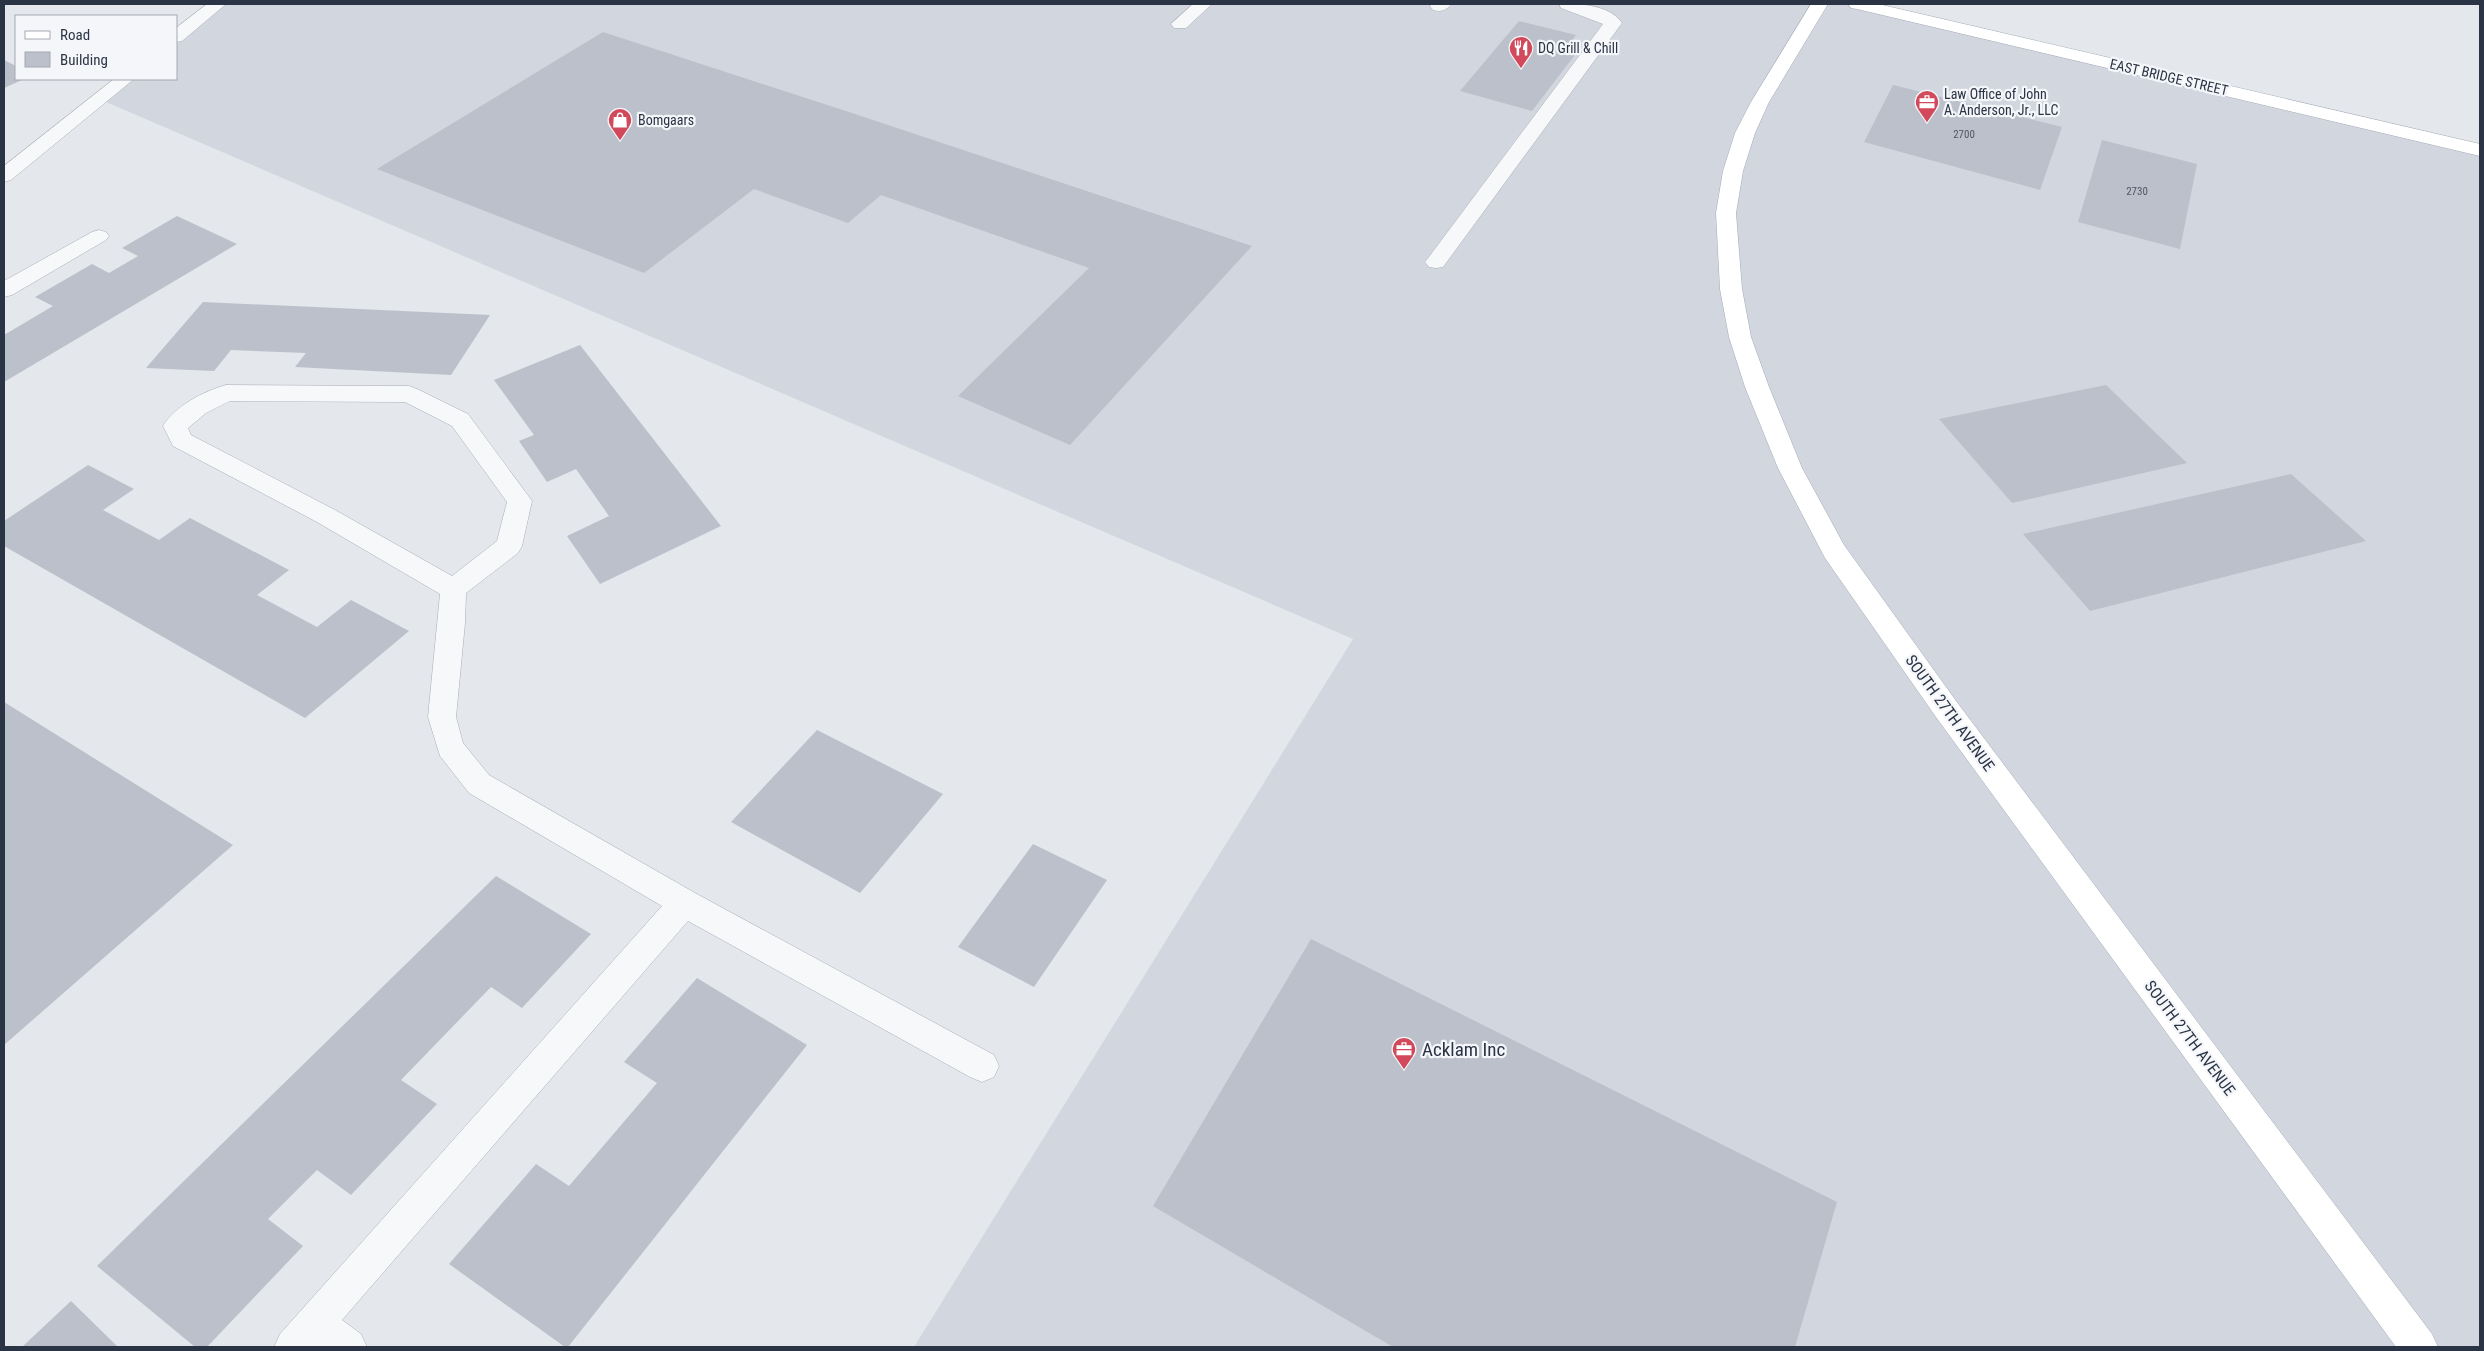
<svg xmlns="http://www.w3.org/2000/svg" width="2484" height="1351" viewBox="0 0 2484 1351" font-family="'Roboto Condensed',sans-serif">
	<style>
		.built { fill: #d2d6de }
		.building { fill: #bbc0ca }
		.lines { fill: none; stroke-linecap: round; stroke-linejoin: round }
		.minor-casing { stroke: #a9aeb7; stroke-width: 1 }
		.major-casing { stroke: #a3abb8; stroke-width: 1 }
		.minor { fill: #f7f8fa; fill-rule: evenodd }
		.major { fill: #fff; fill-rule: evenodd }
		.labels { text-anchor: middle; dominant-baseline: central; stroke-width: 4.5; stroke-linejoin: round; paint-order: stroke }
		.far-number-label { font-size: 11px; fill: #4f5766 }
		.far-poi-label { font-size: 14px; fill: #2b3445; stroke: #f4f6f9; text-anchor: start }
		.far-street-label { font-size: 14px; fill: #2b3445; stroke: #f4f6f9 }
		.street-label { font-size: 16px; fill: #2b3445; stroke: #f4f6f9 }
		.near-poi-label { font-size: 19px; fill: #2b3445; stroke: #f4f6f9; text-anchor: start }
	</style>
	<rect width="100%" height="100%" fill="#e4e7ec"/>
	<path class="built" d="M217,4H1857L2480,150V1347H914L1353,639L99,99L125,79H176V37Z"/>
	<path class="building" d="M1519,21L1576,35L1569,44L1581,47L1532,111L1460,91Z
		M603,32L855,114L1252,246L1070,445L958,396L1089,268L881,195L848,223L754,189L644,273L377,169Z
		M4,60L16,66V79H24L4,88Z
		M1893,85L2062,127L2040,190L1864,142Z
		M2102,140L2197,164L2180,249L2078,222Z
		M177,216L237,244L4,382V335L53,306L35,297L92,264L109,273L138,256L122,248Z
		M203,302L490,315L451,375L295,367L306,353L231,350L214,371L146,368Z
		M580,345L721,526L600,584L567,536L609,516L576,469L547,482L519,441L534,435L494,380Z
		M2106,385L2187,463L2012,503L1939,419Z
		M88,465L134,489L103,510L159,540L190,518L289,570L257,595L317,627L351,600L409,631L305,718L4,546V521Z
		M2291,474L2366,541L2090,611L2023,534Z
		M4,702L233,845L4,1045Z
		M817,730L943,794L860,893L731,822Z
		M1033,844L1107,880L1034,987L958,947Z
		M496,876L591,934L522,1008L491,987L401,1080L437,1104L351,1195L317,1170L268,1219L303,1246L207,1347H195L97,1266Z
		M1311,939L1837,1202L1795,1347H1393L1153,1206Z
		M697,978L807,1045L568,1347H565L449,1264L536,1164L569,1186L657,1083L624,1062Z
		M71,1301L118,1347H22Z"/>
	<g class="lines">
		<g class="minor-casing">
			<path id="minor" d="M207,4H226L182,41L176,42V28Z
				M1193,4H1212L1186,28H1174L1171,24Z
				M1432,4H1451C1446,11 1441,12 1433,10L1430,6Z
				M1559,4C1579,4 1609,4 1622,23L1443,267L1436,268L1429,267L1425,262L1429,257L1603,24L1561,8Z
				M114,79H134L11,180L4,182V166Z
				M99,230L106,232L109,236L106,240L12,295L4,297V281L92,232Z
				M226,385L409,386L417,389L468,414L532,501L522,546L518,553L466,593L465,623L456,717L463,743L489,775L695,893L994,1055L999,1066L994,1077L982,1082L970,1077L688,921L342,1320L361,1334L367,1347H274L280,1334L662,906L469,793L440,756L428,717L440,594L317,522L173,446L163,426C175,406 204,391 226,385ZM230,401L405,402L452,426L507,502L497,541L452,576L335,510L191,435L188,428L206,413Z"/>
		</g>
		<g class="major-casing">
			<path id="major" d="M1811,4H1828L1769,102L1755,133L1743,171L1736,213L1742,289L1751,337L1769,387L1802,468L1844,545L1956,701L2432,1334L2438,1347H2396L1936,717L1825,558L1778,468L1745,387L1729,337L1720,289L1716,213L1723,171L1735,133L1751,102Z
				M1848,4H1878L2480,144V156L1857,9L1851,8Z"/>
		</g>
		<use href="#minor" class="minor"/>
		<use href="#major" class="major"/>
	</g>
	<defs>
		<g id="restaurant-pin" transform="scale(1.25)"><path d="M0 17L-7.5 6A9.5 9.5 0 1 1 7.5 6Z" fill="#d1495b" stroke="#f4f6f9"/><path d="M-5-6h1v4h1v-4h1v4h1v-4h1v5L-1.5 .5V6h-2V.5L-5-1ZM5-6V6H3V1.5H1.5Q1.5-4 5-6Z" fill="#fff"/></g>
		<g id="office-pin" transform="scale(1.25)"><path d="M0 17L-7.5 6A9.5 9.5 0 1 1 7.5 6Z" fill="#d1495b" stroke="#f4f6f9"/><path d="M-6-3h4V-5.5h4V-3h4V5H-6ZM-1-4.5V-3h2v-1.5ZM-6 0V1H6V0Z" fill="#fff"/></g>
		<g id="shop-pin" transform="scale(1.25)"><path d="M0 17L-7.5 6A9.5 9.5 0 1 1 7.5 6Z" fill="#d1495b" stroke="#f4f6f9"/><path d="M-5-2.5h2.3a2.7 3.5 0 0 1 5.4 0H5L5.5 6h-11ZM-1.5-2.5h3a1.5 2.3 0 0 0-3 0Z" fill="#fff"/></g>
	</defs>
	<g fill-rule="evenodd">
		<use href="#restaurant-pin" x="1521" y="48"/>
		<use href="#office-pin" x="1927" y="102"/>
		<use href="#shop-pin" x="620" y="120"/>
		<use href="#office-pin" x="1404" y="1049"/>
	</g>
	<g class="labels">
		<g class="far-number-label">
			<text x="1964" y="134">2700</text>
			<text x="2137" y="191">2730</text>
		</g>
		<g class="far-poi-label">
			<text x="1538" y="48">DQ Grill &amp; Chill</text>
			<text x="1944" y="94">Law Office of John<tspan x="1944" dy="16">A. Anderson, Jr., LLC</tspan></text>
			<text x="638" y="120">Bomgaars</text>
		</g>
		<g class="far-street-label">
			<text transform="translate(2169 77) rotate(13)">EAST BRIDGE STREET</text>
		</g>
		<g class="street-label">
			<text transform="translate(1950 713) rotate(54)">SOUTH 27TH AVENUE</text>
			<text transform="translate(2190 1038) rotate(53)">SOUTH 27TH AVENUE</text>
		</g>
		<g class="near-poi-label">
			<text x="1422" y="1049">Acklam Inc</text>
		</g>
	</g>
	<rect width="2484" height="1351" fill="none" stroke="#2b3445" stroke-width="10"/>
	<rect x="15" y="15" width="162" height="65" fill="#f4f6f9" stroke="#a4a8b1"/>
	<rect x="25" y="31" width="25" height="8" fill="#ffffff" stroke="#a4a8b1"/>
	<text x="60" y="40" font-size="15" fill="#2b3445">Road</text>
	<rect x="25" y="52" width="25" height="15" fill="#bbc0ca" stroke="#a4a8b1"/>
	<text x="60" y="65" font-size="15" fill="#2b3445">Building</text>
</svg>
